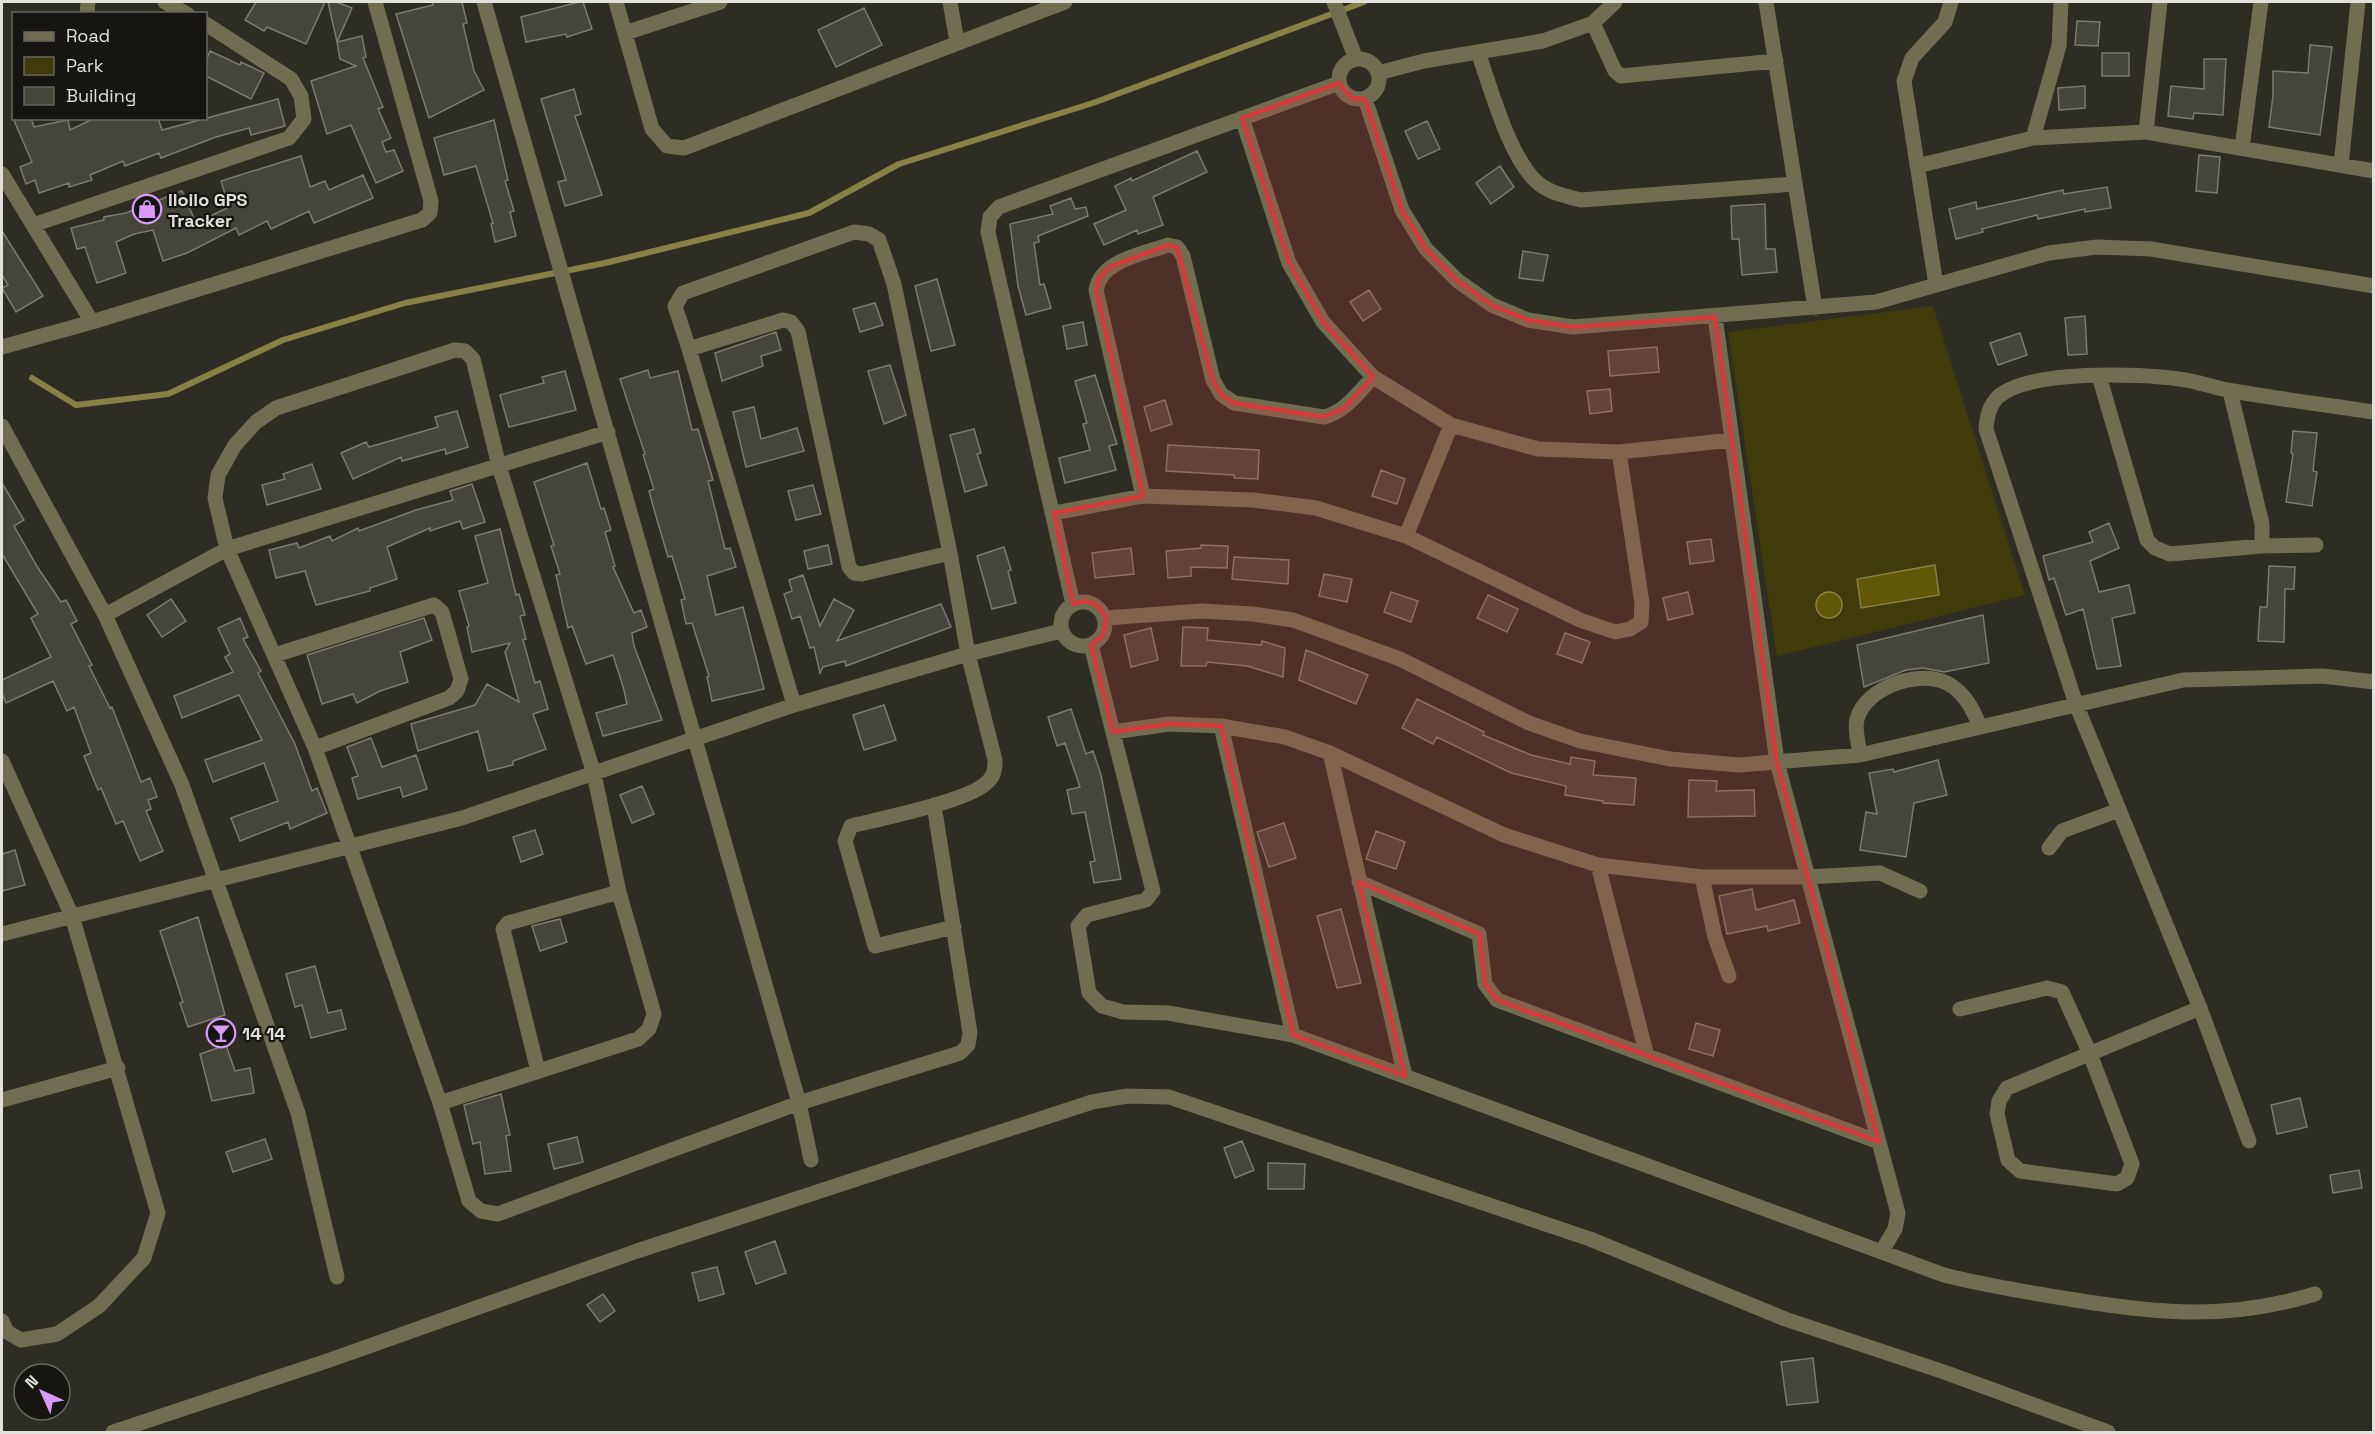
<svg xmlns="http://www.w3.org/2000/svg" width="2375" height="1434" viewBox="0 0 2375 1434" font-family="'Space Grotesk',sans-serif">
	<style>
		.green { fill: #403b0b }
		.water { fill: #615807; stroke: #878146; stroke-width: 1.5 }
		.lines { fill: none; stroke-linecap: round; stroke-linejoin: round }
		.stream { stroke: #878146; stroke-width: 6 }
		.building { fill: #46453b; stroke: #7b7a6f; stroke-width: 1.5 }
		.minor { stroke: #706d51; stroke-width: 15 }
		.marked { fill: #d73a3a; fill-opacity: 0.2; stroke: #d73a3a; stroke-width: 4.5; stroke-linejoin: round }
		.labels { text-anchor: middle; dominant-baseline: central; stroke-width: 4.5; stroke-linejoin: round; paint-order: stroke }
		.poi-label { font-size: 18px; font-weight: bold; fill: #e1e0da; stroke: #161511; text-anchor: start }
	</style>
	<rect width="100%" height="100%" fill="#2e2d24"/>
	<path class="green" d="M1933,306L2025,595L1777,656L1728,332Z"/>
	<path class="water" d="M1935,565L1939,595L1861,608L1857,579Z
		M1816 605a13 13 0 1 1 26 0a13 13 0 1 1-26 0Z"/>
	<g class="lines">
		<path class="stream" d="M32,378L76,405L168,394L283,340L405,303L605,263L809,213L899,164L1093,103L1364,2"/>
	</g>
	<path class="building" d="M256,2H325L306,44L267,27L264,31L245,20Z
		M328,2H336L352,8L337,42Z
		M432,2H462L467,23L463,24L474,71L484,90L429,118L396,14L433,5Z
		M579,2H583L592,29L567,37L566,34L526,42L521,17Z
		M864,8L882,45L836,67L818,30Z
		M2077,21L2100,22L2098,46L2075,45Z
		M362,36L366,57L363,58L383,107L378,109L391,138L382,142L386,152L394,150L403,171L376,183L351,125L327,134L311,81L356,66L340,59L337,42Z
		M2310,45L2332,47L2320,135L2269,127L2273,96V71L2308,73Z
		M210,51L240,65L241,62L264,73L251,99L206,76V61Z
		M2102,53H2129V76H2102Z
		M2204,59H2226L2223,115L2194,113L2193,119L2168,116L2171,86L2204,89Z
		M2085,86V108L2059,110L2058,88Z
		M574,89L581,114L575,116L602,195L565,206L558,182L566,180L541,99Z
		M278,99L285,126L251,135L249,128L216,137L161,158L159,153L125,166L123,161L90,175L92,180L69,187V183L39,193L35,180L26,184L20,167L32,162L13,118H31L34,127L68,120L70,130L95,118H158L162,130Z
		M494,120L508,180L505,181L514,211L510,212L516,236L495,242L491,224L493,223L476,166L444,175L434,138Z
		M1427,121L1440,149L1418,159L1405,131Z
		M1197,151L1207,172L1153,197L1163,225L1138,234L1137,230L1104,245L1094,224L1126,210L1115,186L1131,178L1132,181Z
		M2199,155L2220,157L2217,193L2196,191Z
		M301,156L310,187L325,181L329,190L363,175L373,198L314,223L309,211L271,229L267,221L239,235L236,228L187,253L163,261L153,230L134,234L116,242L126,273L97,283L85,247L77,249L71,228L104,220V217L126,213L182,191L196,223L229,207L221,181Z
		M1500,166L1514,187L1491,204L1476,183Z
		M2107,187L2111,208L2085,212V209L2038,219L2037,215L1982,229L1983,232L1956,239L1949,209L1976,202L1977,209L2063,190L2064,194Z
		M1071,198L1075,209L1086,207L1088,216L1038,236L1039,242L1034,243L1040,285L1044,284L1051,308L1026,315L1018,286L1010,224L1053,214L1050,206Z
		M1765,204L1766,249H1775L1777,272L1742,275L1739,239H1732L1731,206Z
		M2,231L43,296L16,312L2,288L8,285L2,275Z
		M1523,251L1548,255L1543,281L1519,278Z
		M937,279L955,345L931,351L915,286Z
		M1369,290L1381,309L1363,321L1350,302Z
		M875,303L883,325L860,332L853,309Z
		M2085,316L2087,354L2068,355L2065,318Z
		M1083,322L1087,345L1067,349L1063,326Z
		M776,332L781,350L761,356L763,366L722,381L715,353Z
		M2020,333L2027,355L1998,365L1990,343Z
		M1657,347L1659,372L1610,376L1608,351Z
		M890,365L906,415L884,424L868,371Z
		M648,370L650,378L678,371L692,430L698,429L713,480L708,481L725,549L730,548L736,567L707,576L716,615L743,607L764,689L712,701L707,677L709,676L692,623L686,624L681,600L685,599L672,556L668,557L655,513L649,491L654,489L643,455L645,454L620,379Z
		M565,371L576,410L509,427L500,395L544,383L542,377Z
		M1095,375L1117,444L1109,446L1116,470L1065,483L1059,458L1090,450L1083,424L1087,423L1075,381Z
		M1610,389L1612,411L1590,414L1587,391Z
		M1165,400L1172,424L1151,431L1144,407Z
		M754,407L761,439L797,428L804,451L746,467L733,412Z
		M457,411L468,447L446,454L445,449L402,461L401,457L353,479L341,453L366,442L369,447L438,427L435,417Z
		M974,429L981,453L977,454L987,485L965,492L950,435Z
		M2293,431L2317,433L2313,471L2317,472L2312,506L2286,502L2293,454L2291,453Z
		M1168,445L1259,450L1258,479L1234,478V475L1166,471Z
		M587,463L601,509L604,508L611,530L605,532L615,566L613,567L634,613L641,610L647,627L632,633L634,646L662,720L603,736L596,713L627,704L624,690L613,655L586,664L572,626L568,628L556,575L560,574L551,546L554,545L534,482Z
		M312,464L321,489L267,505L262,485L285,479L283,474Z
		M1381,470L1405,479L1397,504L1372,496Z
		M2,483L24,520L14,526L38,568L61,602L66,600L77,621L71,624L92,665L89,666L110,708L112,707L141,782L150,778L157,797L148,800L151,809L146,811L163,851L140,861L123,821L116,824L101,788L98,790L84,756L91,753L74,707L67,711L53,681L6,703L2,693V680L51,657L31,618L38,614L2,554Z
		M472,484L485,522L463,529L460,521L430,531V528L387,547L397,579L370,588V591L316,605L305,571L276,578L269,550L297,543L299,548L330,536L332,541L358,528L359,531L416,510L453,500L450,491Z
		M813,485L821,514L796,520L788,491Z
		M2109,523L2119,548L2090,561L2099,592L2129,585L2135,613L2112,618L2121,666L2097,669L2083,609L2066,615L2054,578L2049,580L2043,556L2093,542L2089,532Z
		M500,529L516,595L519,594L525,615L520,616L526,639L523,640L535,683L540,681L548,709L533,714L546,749L513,761V765L488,771L478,731L418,751L411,724L475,705L487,684L519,702L505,652L510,643L472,652L467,627L469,626L459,591L488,583L475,536Z
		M1711,539L1714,561L1690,564L1687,542Z
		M828,545L832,564L808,569L804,551Z
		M1201,545L1228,546L1227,568L1191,567V576L1168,578L1166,551L1201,548Z
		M1004,547L1011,570L1008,571L1016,603L992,609L977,556Z
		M1131,548L1134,574L1095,578L1092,553Z
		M1234,557L1289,560L1288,584L1232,579Z
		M2269,566L2295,567L2294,589H2285L2284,642L2258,641L2260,607H2267Z
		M1324,574L1352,579L1347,602L1319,596Z
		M803,575L820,626L834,599L854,610L837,641L941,604L951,627L846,666L845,661L823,667L820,673L814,647L810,648L800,616L792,619L784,594L792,591L789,580Z
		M1391,592L1418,601L1411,622L1384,612Z
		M1688,592L1693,614L1668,620L1663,598Z
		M1488,595L1518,609L1507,632L1477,618Z
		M171,599L186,621L162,637L147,615Z
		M1983,615L1989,663L1944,672L1923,668L1906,670L1864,687L1857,645Z
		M240,618L248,637L243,639L261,671L258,673L295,744L312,791L317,788L327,813L290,829L288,822L240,841L231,818L278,801L264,763L213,782L205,760L262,740L239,695L182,718L174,696L233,672L225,657L230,654L218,628Z
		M424,618L432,640L400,652L408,682L380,691L357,703L353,694L322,704L307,655Z
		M1183,627L1208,628L1207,640L1261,645L1262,641L1285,648L1283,677L1247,666L1207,662L1206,666H1181Z
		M1151,628L1158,660L1131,667L1124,635Z
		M1565,633L1590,642L1582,663L1557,654Z
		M1306,650L1368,675L1356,704L1299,680Z
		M1417,699L1484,732L1483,735L1531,755L1570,764L1571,757L1595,761L1593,775L1636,778L1634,805L1603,803V801L1565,795L1566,786L1511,773L1437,737L1433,744L1402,728Z
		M884,705L896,740L864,750L853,715Z
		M1071,709L1086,754L1093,751L1101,775L1121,879L1094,883L1090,862L1095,861L1085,812L1072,814L1067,790L1080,787L1065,743L1057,746L1048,717Z
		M371,738L382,767L416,755L427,789L403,797L400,787L358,799L352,778L358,776L347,747Z
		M1938,760L1947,795L1914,803L1906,857L1860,850L1866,812L1877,814L1869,773L1893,769L1894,772Z
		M1689,780L1717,781L1716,791L1754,790L1755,816L1688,817Z
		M642,786L654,814L632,823L620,795Z
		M1284,823L1296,858L1269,867L1257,832Z
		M535,830L543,854L521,862L513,837Z
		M1376,831L1405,842L1396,869L1366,859Z
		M15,850L25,885L2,891V854Z
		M1752,889L1756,910L1794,900L1800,923L1768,931L1767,926L1727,934L1719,896Z
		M1341,909L1361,983L1337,988L1317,916Z
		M198,917L225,1015L188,1027L180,1003L183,1002L160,931Z
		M560,919L567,942L540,951L532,926Z
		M315,966L328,1013L341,1010L346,1029L311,1038L302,1005L295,1007L286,974Z
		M1696,1023L1720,1030L1713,1056L1689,1049Z
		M226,1045L235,1071L250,1068L254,1093L212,1101L200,1054Z
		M501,1094L510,1135L506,1136L511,1171L485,1174L480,1142L473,1144L464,1105Z
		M2300,1098L2307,1127L2277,1134L2271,1105Z
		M577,1137L583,1162L554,1169L548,1144Z
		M265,1139L272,1159L233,1172L226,1152Z
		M1242,1141L1254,1170L1235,1178L1224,1148Z
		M1268,1163L1305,1164L1304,1189H1268Z
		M2359,1170L2362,1188L2333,1193L2330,1175Z
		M775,1241L786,1273L756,1284L745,1252Z
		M717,1267L724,1294L699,1301L692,1273Z
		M603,1294L615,1311L600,1322L587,1305Z
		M1813,1358L1818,1402L1787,1405L1781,1362Z"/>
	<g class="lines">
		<path class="minor" d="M165,2L187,14
			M484,2L799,1103L811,1160
			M616,2L652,129L667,146L684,148L1065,2
			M950,2L957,42
			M1334,2L1356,59
			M1766,2L1815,308
			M87,14L88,2
			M1593,23L1615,71L1621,76L1776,61
			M625,33L720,2
			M1478,52C1490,86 1510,160 1538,183C1550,193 1565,196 1581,200L1795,184
			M1339 79a20 20 0 1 1 40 0a20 20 0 1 1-40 0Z
			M1378,73L1424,61L1543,41L1593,23L1615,2
			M1365,99L1402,210L1426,249L1458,281L1492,305L1528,320L1573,327L1876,302L2049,253L2097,247L2151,249L2374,286
			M1242,118L1289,263L1323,322L1373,377L1451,425L1538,449L1619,452L1732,440
			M2146,132L2160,2
			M2033,138L2059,46L2061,2
			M2242,148L2261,2
			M2341,165L2358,2
			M1917,166L2033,138L2146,132L2374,171
			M2,174L92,322
			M33,225L289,138L304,119L301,96L291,79L206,24
			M1936,285L1904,81L1912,58L1945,22L1951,2
			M1715,317L1777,762L1898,1213L1895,1229L1882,1251
			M2,347L92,322L422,220L430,213L431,201L375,2
			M689,349L675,306L683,293L854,232L869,234L879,240L894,284L950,553L968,654L995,760C995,771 994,777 985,784C967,801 879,819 851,826L845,841L875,946L954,927
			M2099,376L2147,540L2155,548L2170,554L2262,546V524L2230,391
			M2,426L105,615L182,785L298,1113L337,1277
			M1143,496L1096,290C1101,260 1143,254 1168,245L1177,247L1183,256L1213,380L1221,394L1234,403L1324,417C1345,412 1359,392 1373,377
			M1054,513L1143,496L1253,500L1316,508L1406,536L1580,620L1615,632L1630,629L1641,622L1642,603L1619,452
			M1406,536L1451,425
			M2262,546L2316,545
			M1061 624a22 22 0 1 1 44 0a22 22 0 1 1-44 0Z
			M1073,604L988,232L990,217L999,207L1339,83
			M105,615L227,549L608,432
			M1106,618L1201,611L1253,614L1293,620L1400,659L1529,723L1580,741L1670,759L1739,765L1860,755L2183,680L2323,676L2374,682
			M1091,645L1153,891L1146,900L1087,915L1078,926L1089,993L1102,1006L1123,1012L1168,1013L1293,1035L1944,1275C1987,1286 2031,1293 2075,1300C2161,1314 2229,1320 2315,1294
			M275,655L434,605L442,612L461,679L457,691L449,698L315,748
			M794,705L689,349L783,320L791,322L798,331L849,567L854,573L862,574L950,553
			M1221,726L1293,1035
			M1113,732L1169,724L1221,726L1285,737L1330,753L1504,835L1598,865L1702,877H1808L1880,873L1920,891
			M1330,753L1405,1076
			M1860,755C1859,744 1854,729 1857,719C1866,687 1919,669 1947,683C1965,693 1972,708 1980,726
			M2,761L72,916L158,1213L144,1258L99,1306L57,1334L21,1340L7,1332L2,1321
			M2049,848L2062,831L2119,810
			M1598,865L1647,1056
			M1702,877L1715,937L1729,976
			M1359,882L1479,934L1485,984L1497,1000L1879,1142
			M2,934L462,818L794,705L968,654L1061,631
			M2200,1008L2249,1141
			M1960,1009L2047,988L2062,992L2090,1054L2132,1164L2127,1178L2117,1184L2020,1171L2008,1160L1997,1114L1999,1101L2007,1088L2200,1008L2076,704L1986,429C1987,417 1989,405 1999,396C2030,370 2139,373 2179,379C2197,381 2215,388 2233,391C2279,399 2327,405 2374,412
			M538,1071L503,929L508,923L619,892
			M2,1100L118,1068
			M440,1103L638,1039L649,1029L654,1014L619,892L594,774L499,466L473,359L465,351L455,350L276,408L256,422L235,445L218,475L215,498L227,549L315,748L440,1103L469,1201L481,1211L498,1214L799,1103L960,1053L968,1045L970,1033L934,805
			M113,1432L327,1361L637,1251L1092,1102L1127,1096L1169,1097L1590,1239L1785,1319L1944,1372L2108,1432"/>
	</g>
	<path class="marked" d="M1339,83L1352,98L1365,99L1402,210L1426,249L1458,281L1492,305L1528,320L1573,327L1715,317L1777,762L1879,1142L1497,1000L1485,984L1479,934L1359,882L1405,1076L1293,1035L1221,726L1169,724L1113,732L1091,645L1103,635L1106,618L1098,606L1086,601L1073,604L1054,513L1143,496L1096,290L1098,279L1109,267L1168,245L1177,247L1213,380L1221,394L1234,403L1324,417L1344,408L1373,377L1323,322L1289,263L1242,118Z"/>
	<defs>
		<g id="shop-ring" transform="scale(1.5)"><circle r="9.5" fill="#161511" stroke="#d79bf9" stroke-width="1.5"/><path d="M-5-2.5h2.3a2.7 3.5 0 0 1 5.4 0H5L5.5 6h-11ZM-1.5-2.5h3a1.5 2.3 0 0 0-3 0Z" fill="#d79bf9"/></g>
		<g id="bar-ring" transform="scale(1.5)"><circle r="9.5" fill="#161511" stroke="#d79bf9" stroke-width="1.5"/><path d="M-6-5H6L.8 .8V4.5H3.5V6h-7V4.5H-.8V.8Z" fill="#d79bf9"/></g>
	</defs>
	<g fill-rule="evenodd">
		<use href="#shop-ring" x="147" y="209"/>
		<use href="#bar-ring" x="221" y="1033"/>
	</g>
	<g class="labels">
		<g class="poi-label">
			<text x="168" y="199">Iloilo GPS<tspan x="168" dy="21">Tracker</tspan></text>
			<text x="242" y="1033">14 14</text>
		</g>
	</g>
	<rect width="2375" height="1434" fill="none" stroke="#e1e0da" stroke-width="6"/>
	<rect x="12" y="12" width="195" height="108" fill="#161511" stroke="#676661" stroke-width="1.5"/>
	<rect x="24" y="32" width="30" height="9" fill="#706d51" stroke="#676661" stroke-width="1.5"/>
	<text x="66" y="42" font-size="18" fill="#e1e0da">Road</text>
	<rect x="24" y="57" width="30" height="18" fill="#403b0b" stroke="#676661" stroke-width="1.5"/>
	<text x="66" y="72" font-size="18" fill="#e1e0da">Park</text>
	<rect x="24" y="87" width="30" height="18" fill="#46453b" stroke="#676661" stroke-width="1.5"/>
	<text x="66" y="102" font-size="18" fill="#e1e0da">Building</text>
	<g transform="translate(42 1392) rotate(315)"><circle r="28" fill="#161511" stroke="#676661" stroke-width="1.5"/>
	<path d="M0-4.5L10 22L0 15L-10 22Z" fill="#d79bf9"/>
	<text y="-9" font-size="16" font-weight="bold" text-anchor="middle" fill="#e1e0da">N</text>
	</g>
</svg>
